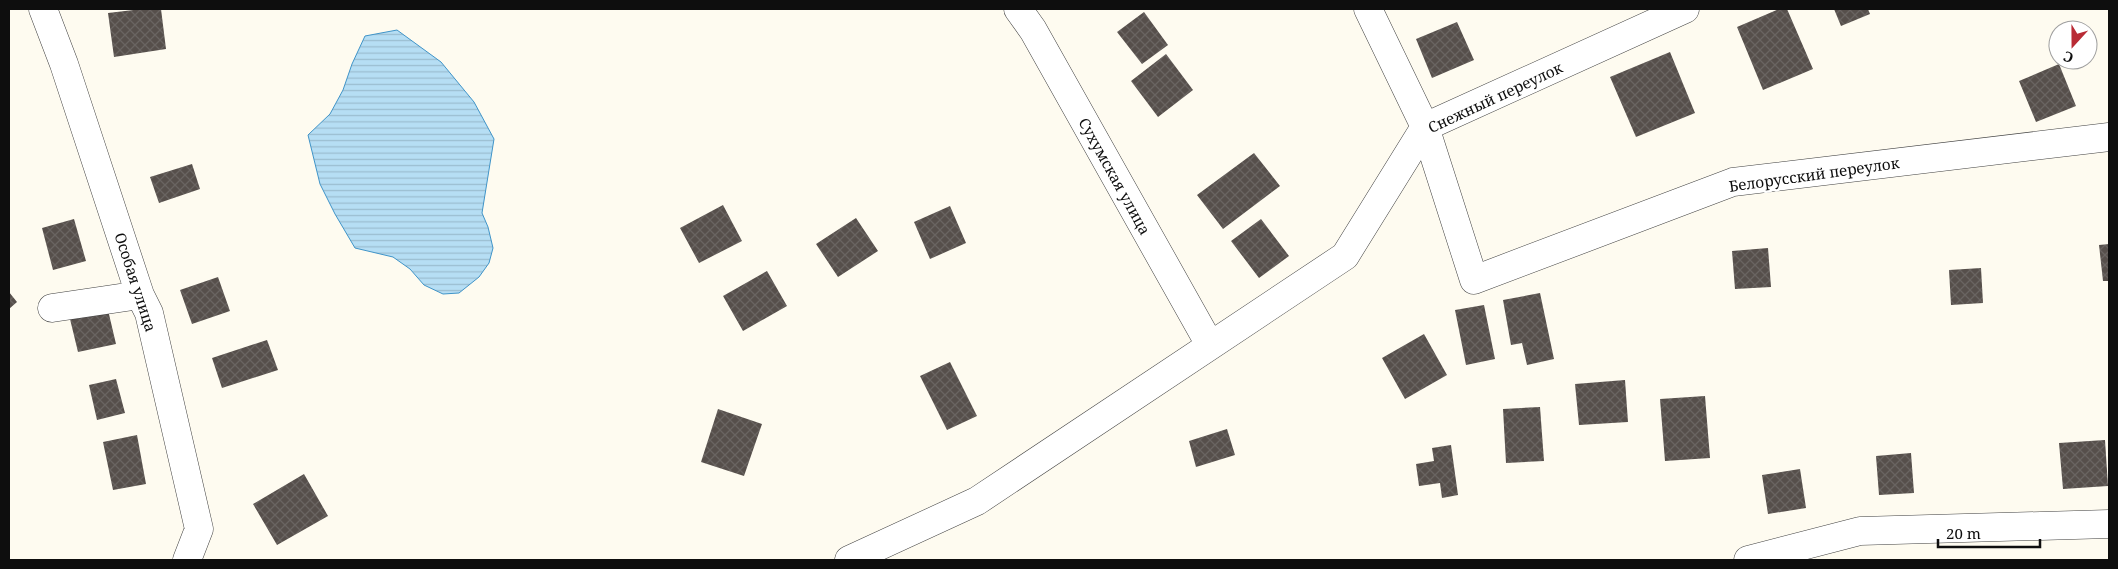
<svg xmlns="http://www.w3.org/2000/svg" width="2118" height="569" viewBox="0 0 2118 569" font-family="'Noto Serif',serif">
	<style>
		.water { fill: url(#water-rules); stroke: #4094c8 }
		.building { fill: url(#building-cross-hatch) }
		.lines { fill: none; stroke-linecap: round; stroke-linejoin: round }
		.minor-casing { stroke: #414141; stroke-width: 29 }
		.minor { stroke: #fff; stroke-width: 28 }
		.labels { text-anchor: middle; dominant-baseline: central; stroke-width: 5; stroke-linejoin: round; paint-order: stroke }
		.street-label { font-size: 15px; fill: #0e0e0e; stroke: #fff }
	</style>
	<defs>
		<pattern id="water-rules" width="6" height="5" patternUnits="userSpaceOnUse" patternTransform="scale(1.25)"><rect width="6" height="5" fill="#b6def4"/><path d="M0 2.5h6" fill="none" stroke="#9bbdd0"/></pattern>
		<pattern id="building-cross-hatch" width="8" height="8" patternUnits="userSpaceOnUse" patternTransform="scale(1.25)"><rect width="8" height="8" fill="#564f4b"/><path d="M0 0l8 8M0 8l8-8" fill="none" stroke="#696461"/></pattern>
	</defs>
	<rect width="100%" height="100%" fill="#fefbf0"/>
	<path class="water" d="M397,30L441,62L474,102L494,139L482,213L488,227L493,248L489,263L479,277L459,293L443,294L424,285L410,269L393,257L355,248L335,214L320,184L308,135L330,114L343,90L352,64L365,36Z"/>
	<path class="building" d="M142,9H161L166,49L114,57L108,13Z
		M1779,9H1787L1813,69L1763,90L1737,27Z
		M1834,9H1868L1870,14L1841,26Z
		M1144,12L1168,45L1142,64L1117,32Z
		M1457,22L1474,60L1432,78L1416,39Z
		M1670,52L1695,113L1636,137L1610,77Z
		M1166,54L1193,90L1158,117L1131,81Z
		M2059,64L2076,106L2036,122L2019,81Z
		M1254,153L1280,186L1223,229L1197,195Z
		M192,164L200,189L159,203L150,177Z
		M723,205L742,241L699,263L680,228Z
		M950,206L966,243L930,259L914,222Z
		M856,218L878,251L838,277L816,244Z
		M74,219L86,261L53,270L42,228Z
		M1261,219L1289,256L1259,278L1231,241Z
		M2109,244V281H2103L2099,245Z
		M1768,248L1771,287L1735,289L1732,251Z
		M1981,268L1983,303L1951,305L1949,270Z
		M767,271L787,306L743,331L723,296Z
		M218,277L230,311L192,324L180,290Z
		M9,292L17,302L9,309Z
		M1540,293L1554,359L1527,365L1522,343L1511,345L1503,300Z
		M1484,305L1495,359L1466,365L1455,310Z
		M108,310L116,344L78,352L70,319Z
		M1424,334L1447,375L1405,399L1382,358Z
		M267,340L278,370L222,388L212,358Z
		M950,362L977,416L947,430L920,376Z
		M116,379L125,413L97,420L89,385Z
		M1625,380L1628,422L1579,425L1575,384Z
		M1705,396L1710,458L1665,461L1660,399Z
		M1540,407L1544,461L1506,463L1503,409Z
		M718,409L762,424L744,476L701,462Z
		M1227,429L1235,455L1196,467L1189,441Z
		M137,435L146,484L113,490L103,442Z
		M2105,440L2108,486L2063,489L2059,443Z
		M1451,445L1458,495L1442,498L1440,483L1419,486L1416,464L1434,461L1432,448Z
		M1911,453L1914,493L1879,495L1876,456Z
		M1800,469L1806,508L1768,514L1762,475Z
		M304,474L328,516L277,545L253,504Z"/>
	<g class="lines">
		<g class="minor-casing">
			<path id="minor" d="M43,9L64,64L140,295L149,313L199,529L187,560
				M1018,9L1033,30L1210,345
				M1368,9L1425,127L1474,280L1733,182L2109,137
				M52,308L140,295
				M849,560L977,501L1345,256L1425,127L1685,9
				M1748,560L1860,531L2109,524"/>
		</g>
		<use href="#minor" class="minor"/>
	</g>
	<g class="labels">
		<g class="street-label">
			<text transform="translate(1495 97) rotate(-25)">Снежный переулок</text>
			<text transform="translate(1814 174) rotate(-8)">Белорусский переулок</text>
			<text transform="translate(1115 176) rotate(61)">Сухумская улица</text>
			<text transform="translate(136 282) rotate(72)">Особая улица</text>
		</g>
	</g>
	<rect width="2118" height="569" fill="none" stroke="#0e0e0e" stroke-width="20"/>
	<g transform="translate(2073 45) rotate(201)"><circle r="24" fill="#ffffff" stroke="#9f9f9f"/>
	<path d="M0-4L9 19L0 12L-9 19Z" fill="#b92b35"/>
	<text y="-8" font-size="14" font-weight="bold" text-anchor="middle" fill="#0e0e0e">С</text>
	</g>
	<path d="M1938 539v8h102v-8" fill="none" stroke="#0e0e0e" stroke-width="2.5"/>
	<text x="1946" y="539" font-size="15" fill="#0e0e0e" stroke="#ffffff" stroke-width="4" paint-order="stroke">20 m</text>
</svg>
